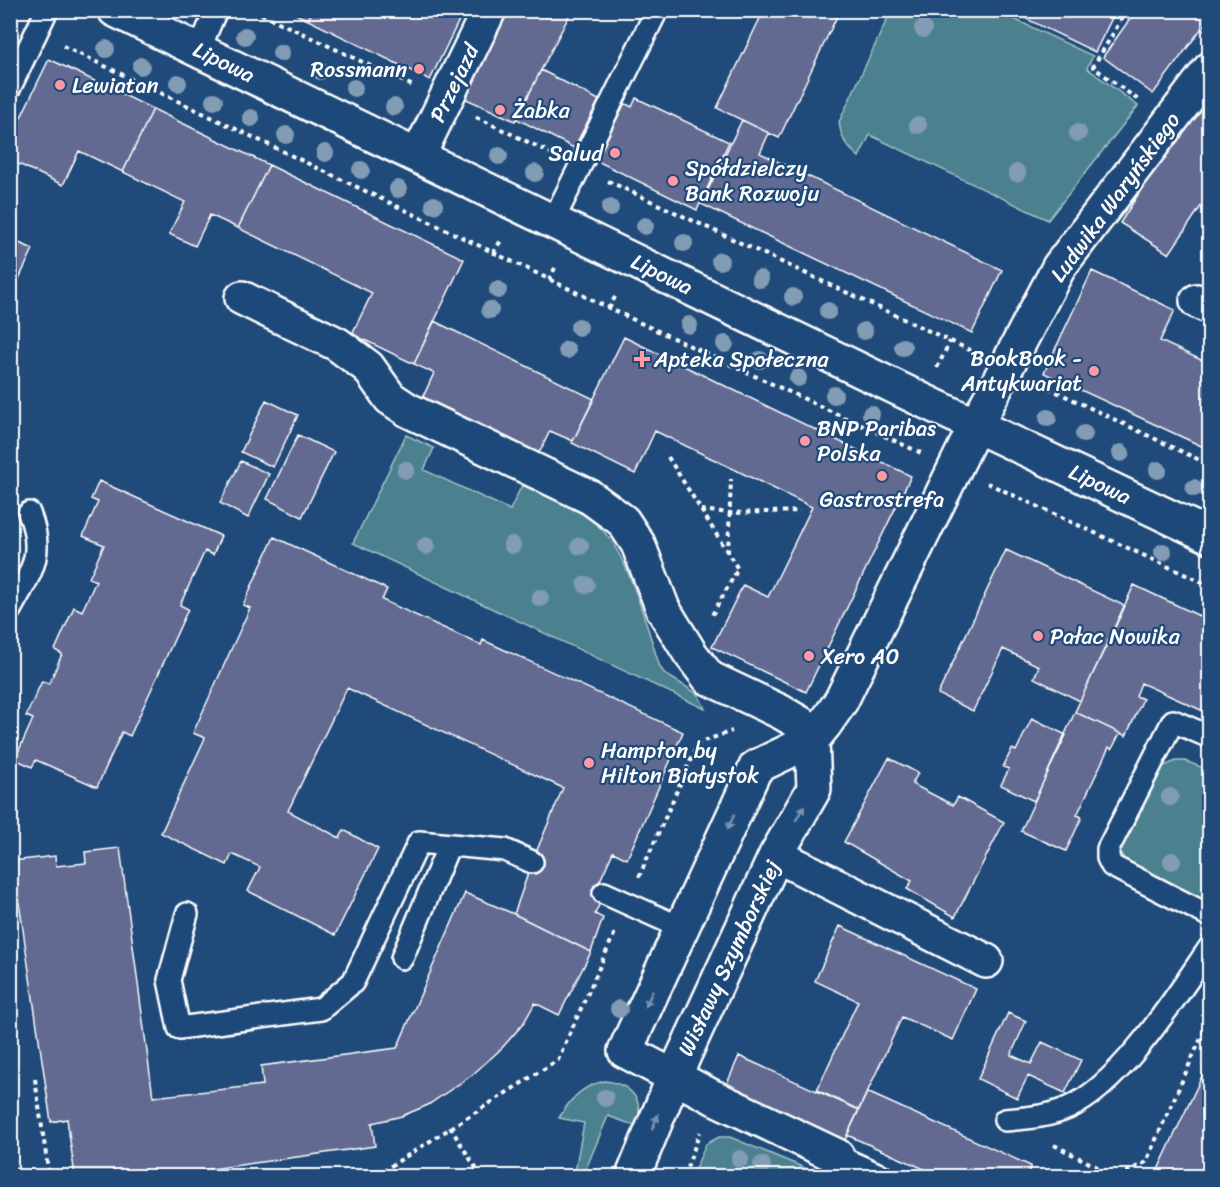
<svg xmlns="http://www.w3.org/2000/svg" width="1220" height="1187" viewBox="0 0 1220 1187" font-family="Sriracha,sans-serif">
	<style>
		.green { fill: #4c818f; stroke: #a6c0c7; stroke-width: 1.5 }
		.building { fill: #626b92; stroke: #fff; stroke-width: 1.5 }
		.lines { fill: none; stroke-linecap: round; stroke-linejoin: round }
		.service-casing { stroke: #fff; stroke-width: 26 }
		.minor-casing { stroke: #fff; stroke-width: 38 }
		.tertiary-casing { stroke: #fff; stroke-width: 38 }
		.path { stroke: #fff; stroke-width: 4; stroke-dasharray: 4.5 4.5; stroke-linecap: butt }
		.service { stroke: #1f4a7a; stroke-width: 21 }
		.minor { stroke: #1f4a7a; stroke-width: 33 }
		.tertiary { stroke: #1f4a7a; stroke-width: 33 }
		.tree { fill: #819cb4 }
		.oneway { fill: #7992af }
		.poi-dot { fill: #ff9aa2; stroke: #1f4a7a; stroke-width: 2 }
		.labels { text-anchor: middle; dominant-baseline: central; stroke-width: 4.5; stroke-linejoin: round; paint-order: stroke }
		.street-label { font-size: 22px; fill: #fff; stroke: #1f4a7a }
		.poi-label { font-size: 22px; fill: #fff; stroke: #1f4a7a; text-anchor: start }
	</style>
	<rect width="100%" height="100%" fill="#1f4a7a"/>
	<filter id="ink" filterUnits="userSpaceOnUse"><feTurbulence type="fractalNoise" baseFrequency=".0167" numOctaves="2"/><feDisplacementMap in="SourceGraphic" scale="12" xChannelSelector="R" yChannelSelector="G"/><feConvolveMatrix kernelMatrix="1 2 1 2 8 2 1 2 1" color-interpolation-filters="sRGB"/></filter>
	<g filter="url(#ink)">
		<path class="green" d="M891,11H997L1093,56L1087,68L1138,106L1048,220L870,135L859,157C846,146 841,139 839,122Z
			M406,435L434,448L424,470L510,510L522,485C547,496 575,506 596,524C629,551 646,626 660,667L665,674L698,694L705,709L353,543Z
			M1176,761H1185L1209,770V903L1125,861L1119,849L1159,768Z
			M605,1081C631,1084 646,1101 636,1126L608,1116L583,1176H574L584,1123L559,1118C570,1099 583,1085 605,1081Z
			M719,1137H730L824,1176H692L706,1144Z"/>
		<path class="building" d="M287,10H313L308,20Z
			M313,10H460L463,12L430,80L308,20Z
			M507,10H572L515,121L464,98Z
			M764,10H840L779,138L717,108Z
			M1008,10H1116L1095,52Z
			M1136,10H1210V17L1153,94L1103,57Z
			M49,59L153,109L123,172L79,151L63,185L10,160V140Z
			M541,70L599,100L574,148L517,119Z
			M636,98L729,142L697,210L595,160L624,103L632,107Z
			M1210,99V193L1169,254L1120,223L1153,171Z
			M153,109L269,165L238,228L210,215L195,246L169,234L185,202L123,172Z
			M742,120L769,133L760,153L1002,270L972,333L701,204Z
			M269,165L464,259L414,364L352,334L372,293L238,228Z
			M10,239L33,249L10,298Z
			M1092,271L1175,310L1160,341L1210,364V450L1044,373Z
			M434,321L594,399L573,441L550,431L539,453L423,397L434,373L414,364Z
			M624,337L911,476L806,692L712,647L743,585L768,597L812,507L655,431L635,474L572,443Z
			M266,400L298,415L273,467L241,452Z
			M298,435L334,452L302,517L267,499Z
			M241,461L269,474L248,518L220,503Z
			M99,481L221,536L213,555L205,551L180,605L188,609L130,736L122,732L97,787L36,760L32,767L15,759L33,719L26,716L42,681L49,684L62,654L55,650L74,607L82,611L96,581L89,578L104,545L83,536L98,502L91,499Z
			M274,537L387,589L382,600L481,645L483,640L683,732L627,859L613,852L599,883L607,887L595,914L603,918L591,952L514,914L532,862L563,788L347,688L288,811L340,838L344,830L378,849L335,935L248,891L260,867L232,854L227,865L161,833L205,738L193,733L250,608L243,605Z
			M1006,550L1125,606L1080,701L1034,678L1039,666L1003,649L973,711L938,694Z
			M1134,585L1210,621V714L1141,683L1136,696L1143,699L1126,736L1075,712Z
			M1075,712L1120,733L1112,749L1109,747L1077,815L1082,817L1066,851L1021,831Z
			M1032,718L1066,735L1034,801L1001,785L1009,769L1003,767L1012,749L1016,751Z
			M889,758L918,773L912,784L953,805L958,797L1004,822L955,917L907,889L912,881L844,842Z
			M120,848L153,1097L263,1085L261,1066L397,1048L465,893L514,914L591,952L559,1015L535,1003L523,1024L501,1049L472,1075L428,1105L402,1116L372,1123L375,1146L163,1176H75L67,1119L51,1122L13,861L55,856L56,866L86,863L85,852Z
			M840,926L976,989L953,1040L902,1017L859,1110L817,1090L858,1001L815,981Z
			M1008,1013L1026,1021L1011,1055L1031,1064L1042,1042L1081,1060L1065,1093L1028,1076L1017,1098L978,1079Z
			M739,1056L859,1110L844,1142L725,1088Z
			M1210,1059V1176H1155Z
			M867,1092L1031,1166L1026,1176H940L847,1135Z"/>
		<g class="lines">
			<g class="service-casing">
				<path id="service" d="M199,50L216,10
					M10,87L47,10
					M553,221L657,10
					M10,610C30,573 46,556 29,513
					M1210,737L1173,721L1108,849V858L1112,866L1210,916
					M604,893L682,928
					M187,914L169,980L179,1028L321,1009L353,982L419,842L505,850L532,862
					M402,958L449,845
					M1005,1120C1027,1118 1047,1117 1068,1108C1121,1085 1177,995 1210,947
					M837,1156L882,1176"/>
			</g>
			<g class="minor-casing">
				<path id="minor" d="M418,156L489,10
					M242,298L337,344L368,367L390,398L408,410L590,497L623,521L638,544L663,609L690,653L709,678L781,712L817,733
					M1197,301L1210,307
					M776,855L986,961
					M837,1156L713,1097L625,1051L756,767L812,740L825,724L841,701L976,425L1059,267L1210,69
					M633,1176L674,1077L776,855L814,789L812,740"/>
			</g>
			<g class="tertiary-casing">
				<path id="tertiary" d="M115,10L922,400L1210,536"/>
			</g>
			<path class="path" d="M253,10L413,86
				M1127,10L1093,67L1141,102
				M1204,32L1210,26
				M63,46L632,319L921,453
				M476,117L553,154
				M608,181L974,352
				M493,253L502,239
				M549,280L557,264
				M609,309L617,293
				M937,368L950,341
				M1040,384L1210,465
				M668,457L738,569L712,615
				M987,483L1210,586
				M701,510L730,513L800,511
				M728,553L731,479
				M639,877L698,743L732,731
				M35,1079L49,1176
				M450,1127L481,1176
				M10,1140L16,1176
				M1054,1145L1115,1176
				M375,1176L558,1060L616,930
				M684,1176L700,1132
				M1118,1176L1146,1162L1210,1018"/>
			<use href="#service" class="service"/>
			<use href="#minor" class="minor"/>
			<use href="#tertiary" class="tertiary"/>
		</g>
		<g class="tree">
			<circle cx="923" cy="29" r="9"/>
			<circle cx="245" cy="36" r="9"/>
			<circle cx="106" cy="49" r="9"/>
			<circle cx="281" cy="53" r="9"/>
			<circle cx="141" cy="66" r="9"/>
			<circle cx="320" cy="71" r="9"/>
			<circle cx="178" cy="83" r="9"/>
			<circle cx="354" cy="88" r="9"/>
			<circle cx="214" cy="101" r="9"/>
			<circle cx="394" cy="107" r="9"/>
			<circle cx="251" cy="118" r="9"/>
			<circle cx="918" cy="125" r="9"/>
			<circle cx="1078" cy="133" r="9"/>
			<circle cx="286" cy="135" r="9"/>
			<circle cx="325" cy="153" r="9"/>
			<circle cx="499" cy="156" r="9"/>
			<circle cx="361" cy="170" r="9"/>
			<circle cx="535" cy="173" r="9"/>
			<circle cx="1017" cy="173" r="9"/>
			<circle cx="398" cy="189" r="9"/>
			<circle cx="434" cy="205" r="9"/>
			<circle cx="610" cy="208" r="9"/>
			<circle cx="645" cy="226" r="9"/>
			<circle cx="684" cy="243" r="9"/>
			<circle cx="720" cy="261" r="9"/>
			<circle cx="760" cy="279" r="9"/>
			<circle cx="498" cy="290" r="9"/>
			<circle cx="793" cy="297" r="9"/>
			<circle cx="490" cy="310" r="9"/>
			<circle cx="828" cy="311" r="9"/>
			<circle cx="689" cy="325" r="9"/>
			<circle cx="579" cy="327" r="9"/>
			<circle cx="864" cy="331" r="9"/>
			<circle cx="725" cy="344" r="9"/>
			<circle cx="903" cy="347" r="9"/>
			<circle cx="567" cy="350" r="9"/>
			<circle cx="760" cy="360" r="9"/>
			<circle cx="798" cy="378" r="9"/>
			<circle cx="834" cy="395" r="9"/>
			<circle cx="871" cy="414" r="9"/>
			<circle cx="1048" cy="418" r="9"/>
			<circle cx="1084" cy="434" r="9"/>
			<circle cx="1121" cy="453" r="9"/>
			<circle cx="406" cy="470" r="9"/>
			<circle cx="1158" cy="470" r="9"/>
			<circle cx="1194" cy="488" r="9"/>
			<circle cx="512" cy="545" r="9"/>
			<circle cx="426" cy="546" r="9"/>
			<circle cx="580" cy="546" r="9"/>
			<circle cx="1163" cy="552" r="9"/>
			<circle cx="586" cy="585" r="9"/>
			<circle cx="540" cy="598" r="9"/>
			<circle cx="1170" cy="797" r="9"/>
			<circle cx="1172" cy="861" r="9"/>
			<circle cx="619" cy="1009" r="9"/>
			<circle cx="605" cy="1098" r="9"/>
			<circle cx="740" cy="1159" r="9"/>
			<circle cx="762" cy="1165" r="9"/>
		</g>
		<defs><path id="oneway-solid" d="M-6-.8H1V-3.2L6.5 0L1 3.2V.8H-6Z" transform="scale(1.5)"/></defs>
		<g class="oneway">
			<use href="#oneway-solid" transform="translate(800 813) rotate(-60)"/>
			<use href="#oneway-solid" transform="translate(731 822) rotate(115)"/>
			<use href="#oneway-solid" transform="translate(649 999) rotate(115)"/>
			<use href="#oneway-solid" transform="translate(655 1122) rotate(-68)"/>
		</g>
	</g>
	<g class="poi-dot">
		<circle cx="419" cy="69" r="6"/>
		<circle cx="60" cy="85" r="6"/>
		<circle cx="500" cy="110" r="6"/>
		<circle cx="615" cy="153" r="6"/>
		<circle cx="673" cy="181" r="6"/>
		<path d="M639 350h6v6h6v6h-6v6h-6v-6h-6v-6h6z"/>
		<circle cx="1094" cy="371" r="6"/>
		<circle cx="805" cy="441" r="6"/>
		<circle cx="882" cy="476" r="6"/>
		<circle cx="1038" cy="636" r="6"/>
		<circle cx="809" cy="656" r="6"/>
		<circle cx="589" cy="763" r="6"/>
	</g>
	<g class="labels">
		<g class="street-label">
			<text transform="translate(224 62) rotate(26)">Lipowa</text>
			<text transform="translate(454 83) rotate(-64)">Przejazd</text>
			<text transform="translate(1115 197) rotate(-54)">Ludwika Waryńskiego</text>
			<text transform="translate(662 274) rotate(26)">Lipowa</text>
			<text transform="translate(1100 484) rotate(25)">Lipowa</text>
			<text transform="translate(729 958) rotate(-65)">Wisławy Szymborskiej</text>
		</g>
		<g class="poi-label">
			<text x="407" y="69" text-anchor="end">Rossmann</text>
			<text x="72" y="85">Lewiatan</text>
			<text x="512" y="110">Żabka</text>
			<text x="603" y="153" text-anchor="end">Salud</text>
			<text x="685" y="168">Spółdzielczy<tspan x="685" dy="25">Bank Rozwoju</tspan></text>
			<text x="1082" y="358" text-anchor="end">BookBook -<tspan x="1082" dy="25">Antykwariat</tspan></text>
			<text x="654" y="359">Apteka Społeczna</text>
			<text x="817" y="428">BNP Paribas<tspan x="817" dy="25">Polska</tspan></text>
			<text x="882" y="499" text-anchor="middle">Gastrostrefa</text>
			<text x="1050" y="636">Pałac Nowika</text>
			<text x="821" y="656">Xero A0</text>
			<text x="601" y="750">Hampton by<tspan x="601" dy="25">Hilton Białystok</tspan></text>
		</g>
	</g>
	<rect width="1220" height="1187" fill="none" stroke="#1f4a7a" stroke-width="36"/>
	<rect x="18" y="18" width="1184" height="1151" fill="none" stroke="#fff" stroke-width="2" filter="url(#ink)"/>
</svg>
